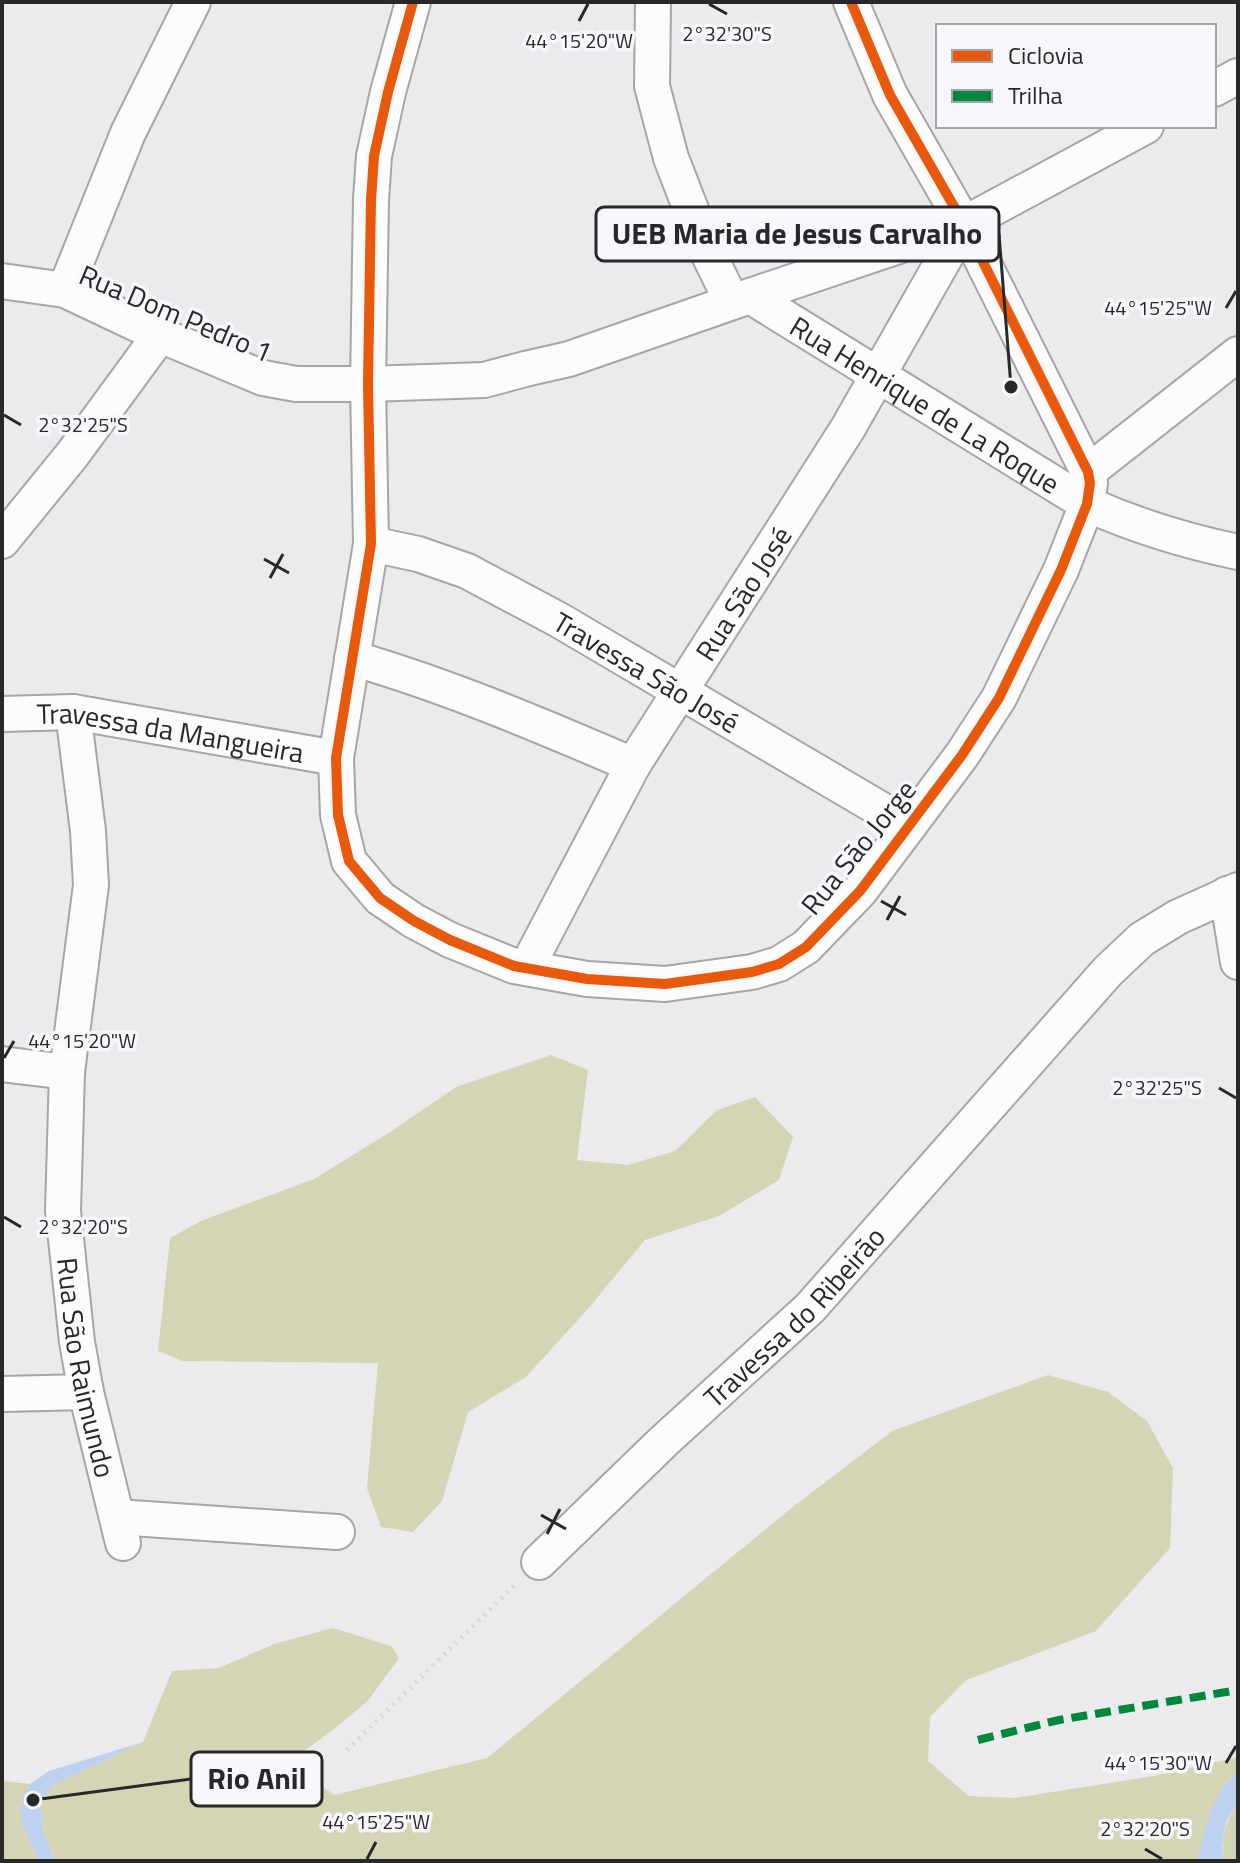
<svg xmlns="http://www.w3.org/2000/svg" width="1240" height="1863" viewBox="0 0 1240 1863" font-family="'Titillium Web',sans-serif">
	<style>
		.green { fill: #d3d5b5 }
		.water { fill: #bed0f0 }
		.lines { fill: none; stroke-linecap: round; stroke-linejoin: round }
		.street-casing { stroke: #a5a6a7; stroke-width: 38 }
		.path { stroke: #d7d7d8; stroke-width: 5; stroke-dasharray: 2 6; stroke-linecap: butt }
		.street { stroke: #fcfcfc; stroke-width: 34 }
		.quiet { stroke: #00873e; stroke-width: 8; stroke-dasharray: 16 8; stroke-linecap: butt }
		.cycleway-casing { stroke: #f7f8fb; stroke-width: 15 }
		.cycleway { stroke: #e8590c; stroke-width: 10 }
		.ticks { fill: none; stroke: #272829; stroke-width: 3 }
		.labels { text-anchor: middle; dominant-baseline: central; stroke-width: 7; stroke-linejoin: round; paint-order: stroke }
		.street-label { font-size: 28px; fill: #272829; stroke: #f7f8fb }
		.ticks-label { font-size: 20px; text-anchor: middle; fill: #272829; stroke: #f7f8fb; stroke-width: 7; stroke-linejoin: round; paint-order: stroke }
		.leader { fill: none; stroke: #272829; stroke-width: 3 }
		.callout-dot { fill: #272829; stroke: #f7f8fb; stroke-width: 3 }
		.callout { fill: #f7f8fb; stroke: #272829; stroke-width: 3 }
		.callout-label { font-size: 30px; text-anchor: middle; font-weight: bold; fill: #272829 }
	</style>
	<rect width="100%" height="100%" fill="#ebebed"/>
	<path class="green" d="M551,1055L588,1070L577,1160L628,1165L675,1151L717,1110L755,1097L793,1137L779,1180L719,1216L645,1240L587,1310L526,1377L468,1412L442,1501L413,1532L381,1527L367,1488L378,1363L183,1361L158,1351L170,1238L203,1220L314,1179L390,1132L456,1087Z
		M1048,1375L1108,1392L1147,1421L1173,1468L1170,1548L1096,1631L966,1680L930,1717L928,1761L969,1796L1015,1798L1154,1776L1238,1757V1771L1223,1786L1197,1861H55L42,1828L41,1803L53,1785L143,1742L172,1671L219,1668L274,1644L333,1628L391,1646L399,1658L367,1702L321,1739L289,1761L334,1795L487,1758L789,1510L892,1431Z
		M2,1781L30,1784C14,1813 27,1833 39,1861H2Z
		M1238,1803V1861H1223C1222,1835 1224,1825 1238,1803Z"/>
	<path class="water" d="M143,1742L53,1785L41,1803L42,1828L55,1861H39L23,1825L20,1809L23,1797L30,1784L49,1771Z
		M1238,1771V1803L1226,1822L1222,1847L1223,1861H1197L1210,1811L1223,1786Z"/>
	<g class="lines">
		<g class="street-casing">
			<g id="street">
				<path d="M413,2L388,92L374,156L371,200L368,384L371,544L336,758L338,815L349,861L380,898L414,921L450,940L514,966L587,979L665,984L752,972L779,964L806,947L860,891L962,755L999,698L1061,570L1087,504L1090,483L1088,472L964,224L890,95L851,2"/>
				<path d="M653,2L652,86L671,158L707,251L732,302"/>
				<path d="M1214,89L1238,76"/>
				<path d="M2,281L65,290L160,335L263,378L296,384H368L484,380L525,369L569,359L750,296L964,224L1146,126"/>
				<path d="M65,290L128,133L193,2"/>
				<path id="s1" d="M750,296L1087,504C1136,526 1185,541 1238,552"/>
				<path d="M1088,472L1238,354"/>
				<path d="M2,541L72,455L160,335"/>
				<path id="s2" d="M371,544L418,554L467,571L559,620L909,826"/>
				<path d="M352,658C448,686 540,725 633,765"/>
				<path id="s3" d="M73,712L88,831L91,885L67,1072L63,1211L77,1342L86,1392L123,1543"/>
				<path id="s4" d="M2,714L73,712L336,758"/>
				<path d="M1227,894L1238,962"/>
				<path id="s5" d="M527,967L633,765L848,428L964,224"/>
				<path d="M2,1064L67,1072"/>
				<path d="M2,1394L86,1392"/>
				<path d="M117,1517L337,1532"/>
				<path id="s6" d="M539,1562L664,1441L810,1308L1108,971L1142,939L1178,917L1238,890"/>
			</g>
		</g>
		<path class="path" d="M347,1750L518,1582"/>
		<use href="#street" class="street"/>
		<path class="quiet" d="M978,1740L1059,1720L1238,1690"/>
		<g class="cycleway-casing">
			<path id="cycleway" d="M413,2L388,92L374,156L371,200L368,384L371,544L336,758L338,815L349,861L380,898L414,921L450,940L514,966L587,979L665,984L752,972L779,964L806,947L860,891L962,755L999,698L1061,570L1087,504L1090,483L1088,472L964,224L890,95L851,2"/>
		</g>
		<use href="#cycleway" class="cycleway"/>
	</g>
	<path class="ticks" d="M709,4L727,14M579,21L588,4M1226,308L1236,291M4,415L21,425M264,559L289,573M270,578L283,554M881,901L906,915M887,920L900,896M4,1058L14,1041M1219,1088L1236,1098M4,1217L21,1227M541,1515L566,1529M547,1534L560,1509M1226,1763L1236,1746M1145,1849L1162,1859M367,1859L376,1842"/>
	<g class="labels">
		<g class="street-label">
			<text transform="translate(176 313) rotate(23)">Rua Dom Pedro 1</text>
			<text stroke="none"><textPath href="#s1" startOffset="206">Rua Henrique de La Roque</textPath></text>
			<text stroke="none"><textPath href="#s5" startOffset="432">Rua São José</textPath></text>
			<text stroke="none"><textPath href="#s2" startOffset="306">Travessa São José</textPath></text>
			<text stroke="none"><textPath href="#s4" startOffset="170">Travessa da Mangueira</textPath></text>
			<text transform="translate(858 847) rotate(-51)">Rua São Jorge</text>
			<text stroke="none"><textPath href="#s6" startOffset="354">Travessa do Ribeirão</textPath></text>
			<text stroke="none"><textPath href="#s3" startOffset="660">Rua São Raimundo</textPath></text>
		</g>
	</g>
	<g class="ticks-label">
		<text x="727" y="41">2°32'30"S</text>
		<text x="579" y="48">44°15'20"W</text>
		<text x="1158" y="315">44°15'25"W</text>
		<text x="83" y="432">2°32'25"S</text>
		<text x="82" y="1048">44°15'20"W</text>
		<text x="1157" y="1095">2°32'25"S</text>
		<text x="83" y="1234">2°32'20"S</text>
		<text x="1158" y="1770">44°15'30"W</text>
		<text x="376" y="1829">44°15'25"W</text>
		<text x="1145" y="1836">2°32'20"S</text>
	</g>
	<path class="leader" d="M1011 387L999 234M33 1800L191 1779"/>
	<g class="callout-dot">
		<circle cx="1011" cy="387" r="8"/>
		<circle cx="33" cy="1800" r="8"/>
	</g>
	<g class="callout">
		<rect x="596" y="207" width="403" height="54" rx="8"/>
		<rect x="191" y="1752" width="131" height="54" rx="8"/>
	</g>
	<g class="callout-label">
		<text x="797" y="244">UEB Maria de Jesus Carvalho</text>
		<text x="257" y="1789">Rio Anil</text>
	</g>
	<rect width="1240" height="1863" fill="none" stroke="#272829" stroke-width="8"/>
	<rect x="936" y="24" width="280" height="104" fill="#f7f8fb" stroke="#a4a5a7" stroke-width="2"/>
	<rect x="952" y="50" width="40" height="12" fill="#e8590c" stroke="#a4a5a7" stroke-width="2"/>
	<text x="1008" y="64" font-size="24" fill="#272829">Ciclovia</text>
	<rect x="952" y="90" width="40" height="12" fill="#00873e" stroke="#a4a5a7" stroke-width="2"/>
	<text x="1008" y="104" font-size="24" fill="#272829">Trilha</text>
</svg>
